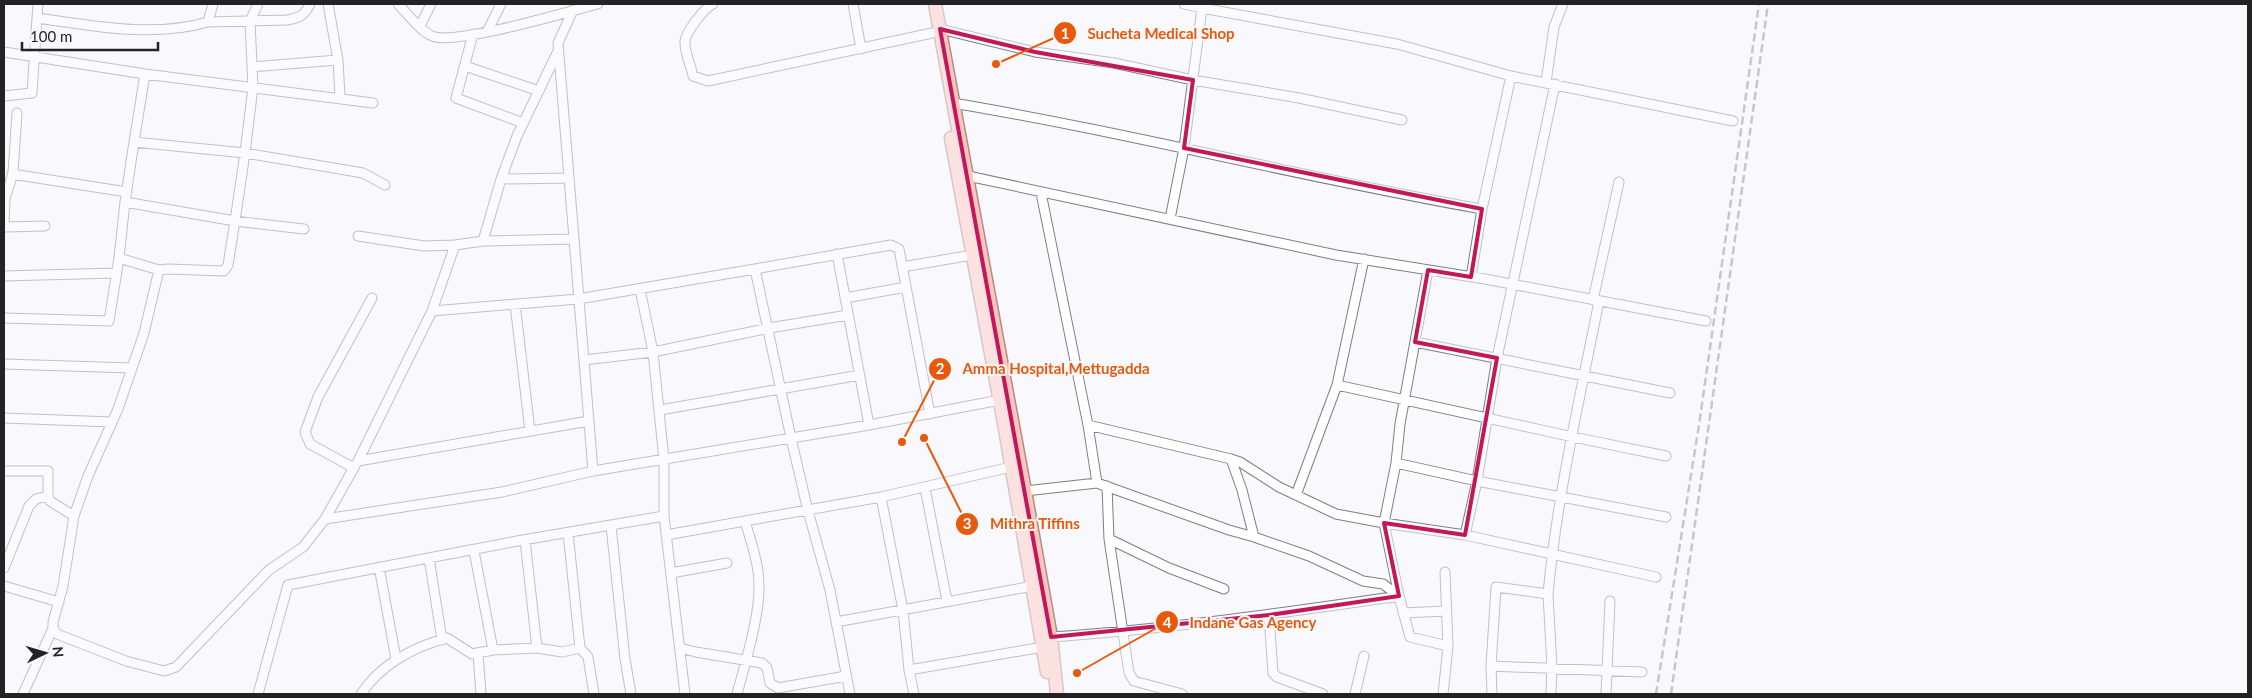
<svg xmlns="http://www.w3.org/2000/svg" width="2252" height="698" viewBox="0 0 2252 698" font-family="Lato,sans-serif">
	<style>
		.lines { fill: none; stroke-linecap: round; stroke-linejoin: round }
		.minor-casing { stroke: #7e7f83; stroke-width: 11 }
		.highway-casing { stroke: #b18d87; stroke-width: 15 }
		.minor { stroke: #fff; stroke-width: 9 }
		.highway { stroke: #fec6bd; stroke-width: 12 }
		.rail { stroke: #8b8b8e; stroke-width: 2.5; stroke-dasharray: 8 4; stroke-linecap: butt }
		.marked { fill: none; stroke: #c2185b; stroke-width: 4; stroke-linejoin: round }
		.leader { fill: none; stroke: #e8590c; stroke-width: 2 }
		.callout-dot { fill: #e8590c; stroke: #f8f8fd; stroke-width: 2 }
		.mark-label { font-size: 15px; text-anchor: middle; font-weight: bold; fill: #fff }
		.callout-label { font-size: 15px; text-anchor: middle; font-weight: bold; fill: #e8590c; stroke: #f8f8fd; stroke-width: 4; stroke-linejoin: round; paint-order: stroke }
	</style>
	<rect width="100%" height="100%" fill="#f8f8fd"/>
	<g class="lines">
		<g class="minor-casing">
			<path id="minor" d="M38,4L37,18C94,26 152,38 208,22L213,4
				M258,4L250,21L253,87L245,153L363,173L385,185
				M328,4L338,60L340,97
				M398,4C408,14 419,30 432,36C454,46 570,11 598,4
				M713,4C705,7 686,32 685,41C684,51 691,66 693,76L708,81L932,33
				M853,4L861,49
				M573,10L558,43L593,471L869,425L1005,399
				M208,22L287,20C299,18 305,15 310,4
				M420,26L431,4
				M940,29L1035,52L1114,63L1193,80L1299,98L1402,120
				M487,32L501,4
				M473,34L456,98L523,123
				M558,51L517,136L501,179L568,178
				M4,52L145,74L373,103
				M465,66L539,91
				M252,67L338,60
				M145,74L134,142L245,153L235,221L304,229
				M1511,76L1733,121
				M1546,82L1554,27L1563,4
				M4,96L32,93L37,18
				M953,103C1131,133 1305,178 1482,209L1511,76L1397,44L1202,8L1203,4
				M134,142L125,202L235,221L228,265L224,271L168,269L159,270L144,333L118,409L88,476L74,516L63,586L53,622V628L57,634L126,661L164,671L176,667L269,570L303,547L325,519L502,492L593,471
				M12,174L127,192
				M968,176L1336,255L1485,279L1706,321
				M1041,193L1088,425
				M1170,219L1184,148L1202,8L1184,4
				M4,227L5,199L13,173L17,113
				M4,227L45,226
				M358,236L424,246L455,245
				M573,239L483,241L455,245L432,311L578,299L755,269L791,438L808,511L830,590L850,694
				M483,241L501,179
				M837,254L869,425
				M119,258L125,202
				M902,267L972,255
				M755,269L891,245L899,249L930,414
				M1428,270L1400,424L1396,463L1477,481L1497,358L1555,84
				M4,276L116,273
				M1471,277L1482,209
				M640,289L653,352L664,460V516L685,694
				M845,298L906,287
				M1593,300L1619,182
				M515,304L530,431
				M432,311L358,461L589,421
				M4,318L109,321L119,258L159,270
				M1415,342L1670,393
				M584,360L653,352L769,328L848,315
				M4,364L132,368
				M1337,385L1573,437L1666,456
				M660,410L860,375
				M4,418L112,422
				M1231,459L1240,462L1279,487L1336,514L1384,523L1399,596L1383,584L1363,581L1309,556L1254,537L1242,490Z
				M1231,459L1088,425L1097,483L1229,530L1254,537
				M1396,463L1384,523L1465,535
				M354,468L310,444L305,432L318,397L372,298
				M4,471H48V496L50,501L74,516
				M1107,486L1109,539L1169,568L1224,589
				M925,488L947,601
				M1025,491L1097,483
				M1296,495L1337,385L1364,259
				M881,497L1011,467
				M325,519L356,464
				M611,526L625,659L631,694
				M666,535L881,497L903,610L909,670
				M1109,539L1129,673L1134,681L1182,694
				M525,540L537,648
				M429,558L442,640
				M379,567L396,659
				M4,568L29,506L36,499L48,496
				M671,573L727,563
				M1656,577L1465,535L1477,481L1666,517
				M4,586L59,602
				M1548,594L1552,667L1551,694
				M1403,613L1446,611
				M1269,615L1273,673L1277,677L1323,694
				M836,622L1033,586
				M1051,637C1168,629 1283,613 1399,596L1410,637L1448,646
				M580,648L588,657L594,694
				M680,648L696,652L762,663L767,668L770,683L778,688L846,676
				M493,650L537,648L562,652L580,648L568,533
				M478,653L481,694
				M1491,666L1642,672
				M23,694L53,628
				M258,694L288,585L517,541L664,516
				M361,694C380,665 413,647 447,638L472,654L493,650L474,551
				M737,694C745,664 760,615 759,585C759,564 751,542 745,521
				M914,694L909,670L1043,647
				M1355,694L1364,656
				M1443,694L1448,646L1445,572
				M1492,694L1491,666L1496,587L1548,594C1557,495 1580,398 1599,301
				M1606,694L1610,601"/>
		</g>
		<g class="highway-casing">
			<path id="highway" d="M935,4L1025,491L1051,637L1057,694
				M951,138L1005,429L1047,672"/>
		</g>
		<use href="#minor" class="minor"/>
		<use href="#highway" class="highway"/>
		<path class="rail" d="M1656,694L1699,425L1759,4
			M1671,694L1768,4"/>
	</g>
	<path d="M0 0H2252V698H0ZM940,29L1035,52L1193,80L1184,148L1482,209L1471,277L1428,270L1415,342L1497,358L1465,535L1384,523L1399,596L1269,615L1051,637Z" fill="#f8f8fd" fill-opacity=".55" fill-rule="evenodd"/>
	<path class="marked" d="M940,29L1035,52L1193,80L1184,148L1482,209L1471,277L1428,270L1415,342L1497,358L1465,535L1384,523L1399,596L1269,615L1051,637Z"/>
	<path class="leader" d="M996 64L1065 33M902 442L940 369M924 438L967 524M1077 673L1167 622"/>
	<g class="callout-dot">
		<circle cx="996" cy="64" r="5"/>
		<circle cx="902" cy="442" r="5"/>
		<circle cx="924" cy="438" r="5"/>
		<circle cx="1077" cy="673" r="5"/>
		<circle cx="1065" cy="33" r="12"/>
		<circle cx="940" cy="369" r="12"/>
		<circle cx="967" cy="524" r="12"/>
		<circle cx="1167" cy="622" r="12"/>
	</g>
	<g class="mark-label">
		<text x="1065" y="39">1</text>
		<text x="940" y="374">2</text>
		<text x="967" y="529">3</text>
		<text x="1167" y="628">4</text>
	</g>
	<g class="callout-label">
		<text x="1161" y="39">Sucheta Medical Shop</text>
		<text x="1056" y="374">Amma Hospital,Mettugadda</text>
		<text x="1035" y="529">Mithra Tiffins</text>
		<text x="1253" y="628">Indane Gas Agency</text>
	</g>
	<rect width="2252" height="698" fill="none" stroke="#232324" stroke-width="10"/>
	<g transform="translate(45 653) rotate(85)" stroke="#f8f8fd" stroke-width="4" paint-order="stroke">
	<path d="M0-4L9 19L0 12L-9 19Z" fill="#232324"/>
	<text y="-8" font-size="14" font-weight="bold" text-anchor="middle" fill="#232324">N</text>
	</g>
	<path d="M22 42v8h136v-8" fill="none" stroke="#232324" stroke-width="2.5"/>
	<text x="30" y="42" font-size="15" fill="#232324" stroke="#f8f8fd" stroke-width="4" paint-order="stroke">100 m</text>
</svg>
